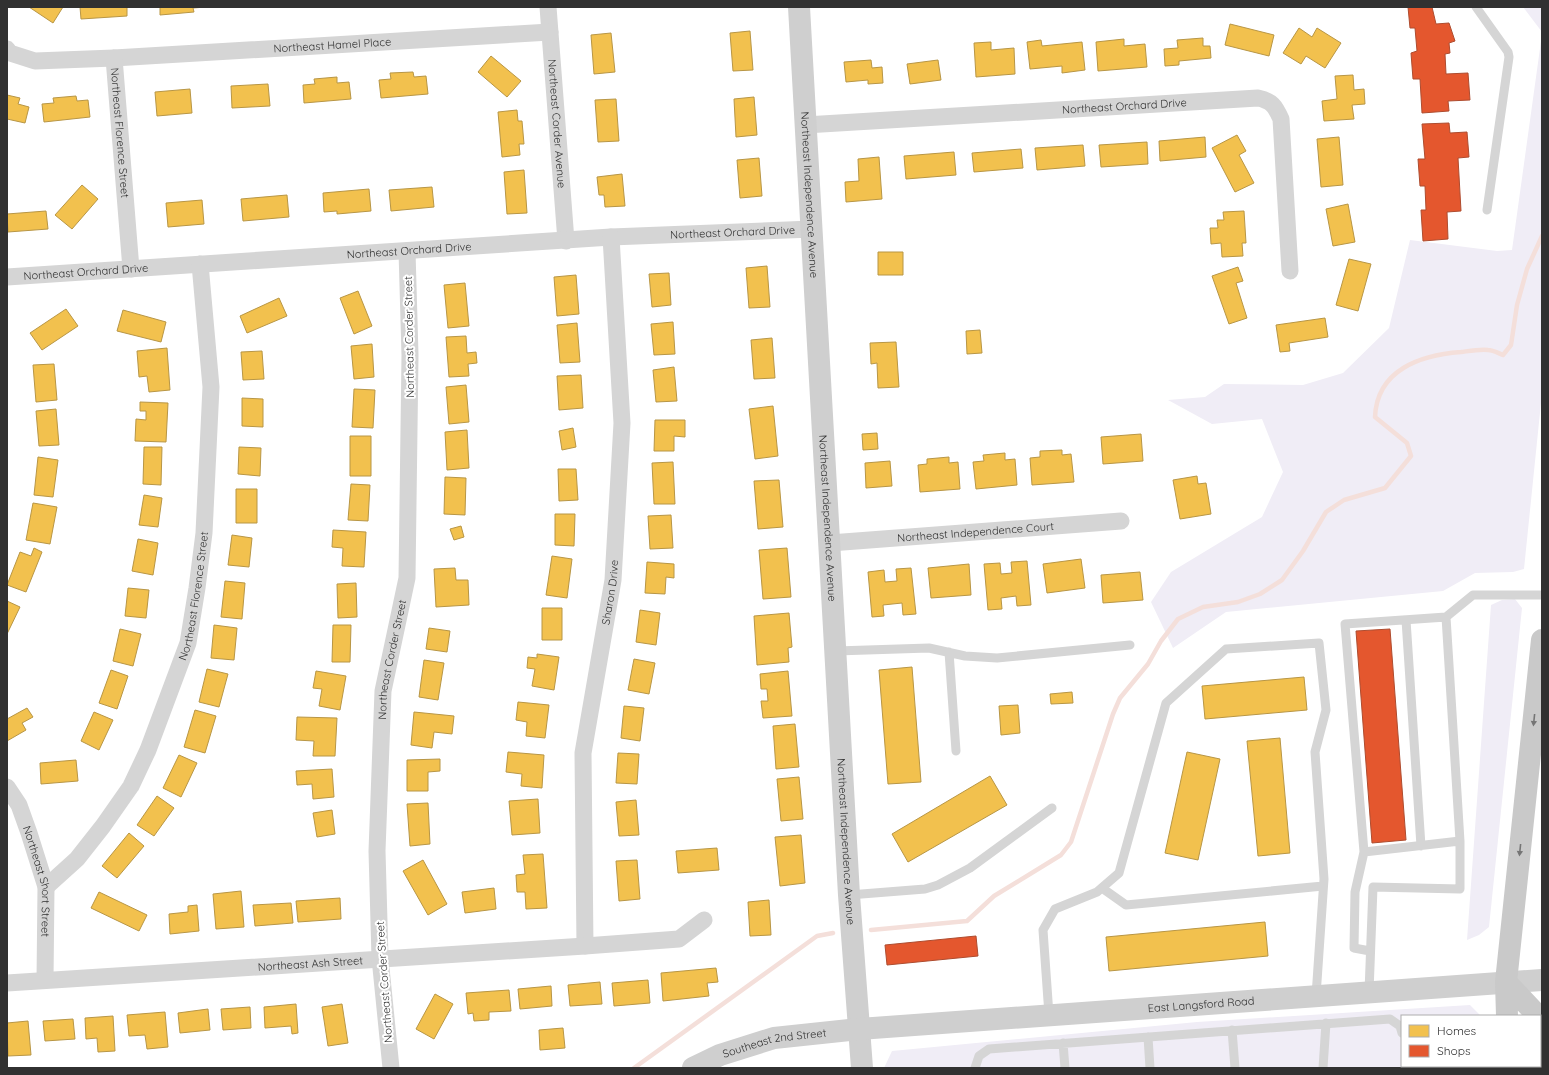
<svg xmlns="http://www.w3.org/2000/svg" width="1549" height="1075" viewBox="0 0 1549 1075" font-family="Quicksand,sans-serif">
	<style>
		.green { fill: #f0edf6 }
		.homes { fill: #f2c14e; stroke: #b89645 }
		.shops { fill: #e4572e; stroke: #ae4c2f }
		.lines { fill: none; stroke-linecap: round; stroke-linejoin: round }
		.stream { stroke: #f4dfda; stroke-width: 4.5 }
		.lane { stroke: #d5d5d5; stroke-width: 9 }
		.street { stroke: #d5d5d5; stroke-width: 17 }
		.secondary { stroke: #cfcfcf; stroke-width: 22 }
		.primary { stroke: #c9c9c9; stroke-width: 22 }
		.oneway { fill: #757575 }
		.labels { text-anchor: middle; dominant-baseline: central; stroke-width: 4; stroke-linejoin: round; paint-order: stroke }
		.street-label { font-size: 11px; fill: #313131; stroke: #fff }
	</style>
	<rect width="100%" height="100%" fill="#fff"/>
	<path class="green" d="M1524,7H1542V32L1523,7Z
		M1542,34V393L1524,569L1513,572L1475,573L1443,591L1226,612L1173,648L1151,602L1171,572L1262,517L1283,472L1262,419L1212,424L1168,400L1205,397L1224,384L1303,385L1343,373L1389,328L1410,240L1497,251L1512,250Z
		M1515,599L1522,608L1489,927L1479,935L1467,940L1491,605L1502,600Z
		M1470,1005L1481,1016H1402V1066H1485L1486,1068H884L892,1051L1197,1022Z"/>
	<path class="homes" d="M29,7H63L53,23Z
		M80,7H127V16L81,19Z
		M160,7H206L193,8L194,12L160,15Z
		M1230,24L1274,35L1269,56L1225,45Z
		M1299,28L1312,37L1317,28L1341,43L1325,68L1306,56L1301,64L1283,53Z
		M750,31L753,70L733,71L730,33Z
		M611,33L615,72L594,74L591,35Z
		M1203,38V46H1210L1211,58L1179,61V65L1165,66L1164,49L1178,48L1177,40Z
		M1124,39V46L1145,44L1147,67L1098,71L1096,42Z
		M1041,40L1042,46L1082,42L1085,70L1062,73V66L1030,69L1027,42Z
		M991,42V50L1014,48L1015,74L976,77L974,43Z
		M491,56L521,81L507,97L478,72Z
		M871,60L872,68L882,67L883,83L868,84V80L846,82L844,62Z
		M938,60L941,80L910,84L907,64Z
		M413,72L414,77L426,76L428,94L381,98L379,80L391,79L390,73Z
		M1353,75L1354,90L1364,89L1365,104L1352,105L1354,119L1324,121L1322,101L1337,99L1335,76Z
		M337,77V83L349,82L351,99L304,103L303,85L315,84L314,79Z
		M268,84L270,106L232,108L231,86Z
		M190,89L192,113L157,116L155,92Z
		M7,95L20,98L18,104L29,107L25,123L7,119Z
		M76,96L77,101L88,100L90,117L44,122L42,104L54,103L53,98Z
		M754,97L757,135L736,137L734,99Z
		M616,99L619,141L598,142L595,100Z
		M517,110L518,121H522L524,144H519L520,155L502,157L498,112Z
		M1237,135L1246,151L1239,155L1254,183L1235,192L1212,148Z
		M1205,137L1206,157L1160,161L1159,141Z
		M1339,137L1343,185L1321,187L1317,139Z
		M1147,142L1148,164L1101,167L1099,145Z
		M1083,145L1085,166L1037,170L1035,148Z
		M1021,149L1023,168L974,172L972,153Z
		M954,152L956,175L906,179L904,156Z
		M879,157L882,199L846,202L845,182L859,181L858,159Z
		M759,158L762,196L740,198L737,160Z
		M524,170L527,213L507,214L504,172Z
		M622,174L625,206L605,207L604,195H599L597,177Z
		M82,185L98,199L72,229L55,215Z
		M432,187L434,207L391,211L389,190Z
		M369,189L371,211L337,214V211L324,212L323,193Z
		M287,195L289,217L243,221L241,199Z
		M202,200L204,224L168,227L166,203Z
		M1348,204L1355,242L1333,246L1326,209Z
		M46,211L48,229L8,232L7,214Z
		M1244,211L1246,243H1242L1243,256L1222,257L1221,243L1211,244L1210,228H1218L1217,220H1224L1223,212Z
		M878,252H903V275H878Z
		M1349,259L1371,264L1358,311L1336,305Z
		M767,266L770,307L749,308L746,268Z
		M1238,267L1243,281L1236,283L1247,318L1229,324L1212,276Z
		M669,273L671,305L652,307L649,274Z
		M576,275L579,314L557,316L554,277Z
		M465,283L469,326L448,328L444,285Z
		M358,291L372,326L354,334L340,298Z
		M279,298L287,316L247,333L240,316Z
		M66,309L78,326L42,350L30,333Z
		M123,310L166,322L161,342L117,331Z
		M1325,318L1328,337L1289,343L1290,351L1280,352L1276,325Z
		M673,322L675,354L654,355L651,324Z
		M577,323L580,362L560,363L557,325Z
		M980,330L982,353L967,354L966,331Z
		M466,336L467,353L476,352L477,363L468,364L469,376L449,377L446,337Z
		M772,338L775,378L754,379L751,340Z
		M896,342L899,387L878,388L877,363L871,364L870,343Z
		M372,344L374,377L354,379L351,346Z
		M167,348L170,390L149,392L147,376L139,377L137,351Z
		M262,351L264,379L243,380L241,352Z
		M54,364L57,400L36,402L33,365Z
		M674,367L677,401L656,402L653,370Z
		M581,375L583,408L559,410L557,376Z
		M466,385L469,422L449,424L446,387Z
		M354,389L375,390L373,428L352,427Z
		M242,398L263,399V427L242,426Z
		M140,402L168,403L166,442L135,441L136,419L146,420V411H140Z
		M773,406L778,456L755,459L749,409Z
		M56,409L59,445L39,446L36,411Z
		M655,420H685V437L674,436V451H654Z
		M573,428L576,447L562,450L559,431Z
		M467,430L469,468L447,470L445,432Z
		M877,433L878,449L863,450L862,434Z
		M1141,434L1143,461L1103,464L1101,437Z
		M350,436H371V476H350Z
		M144,447H162L161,485L143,484Z
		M239,447L261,448L260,476L238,474Z
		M1062,450V455L1071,454L1074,482L1032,485L1030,458L1040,457V451Z
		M1005,453V460L1015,459L1017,485L976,489L973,462L984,461L983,455Z
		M38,457L58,460L53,497L34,495Z
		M949,457V463L958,462L960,489L920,492L918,465L927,464V459Z
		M890,461L892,486L866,488L865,463Z
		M673,462L675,504H654L652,463Z
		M558,469H576L578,500L559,501Z
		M1197,476L1198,484L1206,483L1211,514L1180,519L1173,480Z
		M445,477L466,478L465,515L444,514Z
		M779,480L783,527L758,529L754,481Z
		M351,484L370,485L368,521L348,520Z
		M236,489H257V523H236Z
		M144,495L162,498L158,527L139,525Z
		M33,503L57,507L50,544L26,540Z
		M555,514H575L574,546L555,545Z
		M671,515L673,548L650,549L648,516Z
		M461,526L464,537L454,540L450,529Z
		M333,530L366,532L364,567L342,566L343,548L332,547Z
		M232,535L252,538L249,567L228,565Z
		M138,539L158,543L153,575L132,571Z
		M34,548L42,552L26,592L7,585L20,552L31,556Z
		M787,548L791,597L763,599L759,550Z
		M552,556L572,559L567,598L546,595Z
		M1081,559L1085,588L1047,593L1043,564Z
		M1027,561L1031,605L1017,606L1016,596L1001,598L1002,609L988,610L984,564L1000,563L1001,574L1012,573L1011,562Z
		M647,562L674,564V578L666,577L665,594L645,593Z
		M969,564L971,595L931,598L928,568Z
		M455,568L456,580H468L469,605L436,607L434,569Z
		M911,568L916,614L903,615L902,603L883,605L884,616L872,617L868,572L884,570L885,582L897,581L896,569Z
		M1140,572L1143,600L1103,603L1101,575Z
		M225,581L245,583L242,619L221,617Z
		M356,583L357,617L338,618L337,584Z
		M128,588L149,590L146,618L125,616Z
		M7,601L20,607L7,634Z
		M542,608H562V640H542Z
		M640,610L660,613L656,645L636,642Z
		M789,613L792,647L788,648L789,662L757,665L754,616Z
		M214,625L237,628L234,660L211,658Z
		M333,625H351L350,662H332Z
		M429,628L450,631L447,652L426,649Z
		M120,629L141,634L133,666L113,661Z
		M537,654L559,657L554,690L532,686L535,669L527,668L528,657L537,658Z
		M634,659L655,663L649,694L628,690Z
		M424,660L444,663L438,700L419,697Z
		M912,667L921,782L888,784L879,670Z
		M207,669L228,674L219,707L199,702Z
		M111,670L128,676L117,709L99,703Z
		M316,671L346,676L340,710L319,706L322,689L313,688Z
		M788,671L792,716L763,718L761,701H768L767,689H761L760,674Z
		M1304,677L1307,710L1205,719L1202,686Z
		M1072,692L1073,703L1051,704L1050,694Z
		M518,702L549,705L545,738L526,736L527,722L516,720Z
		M1018,705L1020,733L1001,735L999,706Z
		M624,706L644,708L640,741L621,738Z
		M27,708L33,717L22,723L26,730L7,741V719Z
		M195,710L216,716L205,753L184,747Z
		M94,712L113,720L99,750L81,741Z
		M414,712L454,716L452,734L434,732L432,748L411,745Z
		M297,717L337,718L335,756H313L314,741L296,740Z
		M795,724L799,767L776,769L773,726Z
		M1280,738L1290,853L1258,856L1247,741Z
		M508,752L544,755L542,788L521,786L522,774L506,772Z
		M1187,752L1220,759L1198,860L1165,853Z
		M618,753L639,754L637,784L616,783Z
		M179,755L197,763L181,797L163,788Z
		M440,759V771L428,772V791H407V760Z
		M76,760L78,781L41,784L40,763Z
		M332,769L334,797L313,799L312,784L297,785L296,771Z
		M990,776L1007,805L908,862L892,834Z
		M799,777L803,819L781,821L777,779Z
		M157,796L174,808L154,836L137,825Z
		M538,799L540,833L512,835L509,801Z
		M636,800L639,835L619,836L616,802Z
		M428,803L430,844L410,846L407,804Z
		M332,810L335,834L317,837L313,813Z
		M129,833L144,846L117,878L102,866Z
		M801,835L805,883L780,886L775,837Z
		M717,848L719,870L678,873L676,851Z
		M543,854L547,908L526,909L525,892H517L516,875L525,874L523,855Z
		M423,860L447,904L428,915L403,871Z
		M637,860L640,899L619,901L616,861Z
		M494,888L496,909L465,913L462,892Z
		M241,891L244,927L216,929L213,894Z
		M99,892L147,915L139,931L91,908Z
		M340,898L341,919L298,922L296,901Z
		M769,900L771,935L750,936L748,902Z
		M291,903L293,923L255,926L253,905Z
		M197,905L199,931L170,934L169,914L188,912V906Z
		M1265,922L1268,956L1109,971L1106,937Z
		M716,968L718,982L707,983L709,996L663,1001L661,973Z
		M648,980L650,1003L614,1006L612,983Z
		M600,982L602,1004L570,1006L568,985Z
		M551,986L552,1006L520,1009L518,989Z
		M509,990L511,1011L489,1012V1020L474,1021L473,1013L468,1014L466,993Z
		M435,994L453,1004L434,1039L416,1029Z
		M296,1004L298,1033L292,1034L291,1026L265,1028L264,1007Z
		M342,1004L348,1043L328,1046L322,1007Z
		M250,1007L251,1028L223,1030L221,1009Z
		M208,1009L210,1030L180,1033L178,1013Z
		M165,1012L168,1047L147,1049L145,1035L129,1036L127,1015Z
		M113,1016L115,1051L98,1052L97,1038L86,1039L85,1018Z
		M73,1019L75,1039L45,1041L43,1021Z
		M28,1021L31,1055L8,1056L7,1023Z
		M563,1028L565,1048L540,1050L539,1030Z"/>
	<path class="shops" d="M1408,7H1432L1436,24L1449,23L1455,41L1449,43L1450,53L1445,54L1446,74L1468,73L1470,100L1448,101L1449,111L1422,113L1420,79H1413L1411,53L1417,51L1415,28H1410Z
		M1449,123L1450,133L1467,132L1469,157L1458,158L1461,211L1447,212L1448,239L1423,241L1421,210H1426L1425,186H1420L1418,159H1425L1422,124Z
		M1390,629L1406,840L1372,843L1356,631Z
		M976,936L978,956L887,965L885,945Z"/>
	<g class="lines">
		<path class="stream" d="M871,930L967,921L994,896L1061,855L1071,842L1113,714L1120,698L1148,664L1161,641L1178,619L1203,607L1238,602L1260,594L1282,580L1303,551L1326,512L1344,500L1385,488L1411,456L1407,443L1375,417C1377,370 1420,355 1461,352C1469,351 1480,349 1488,350C1493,350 1498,353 1503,355L1511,345L1517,305L1527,269L1542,236
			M634,1068L817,936L833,933"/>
		<path class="lane" d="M1476,7L1508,52L1509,57L1487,210
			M1446,617L1473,595H1542
			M1406,620L1421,846
			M836,651L929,648L965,656L997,658L1130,645
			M949,652L956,751
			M1364,852L1355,892L1354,948L1370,951
			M1102,888L1126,905L1323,886
			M849,895L925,889L938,885L970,868L1052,808
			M1369,992L1373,887L1460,889V841L1446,617L1345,624L1364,852L1460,841
			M1049,1015L1043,930L1055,909L1097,892L1119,873L1166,703L1226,649L1319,643L1326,710L1315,752L1324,879L1316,996
			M1232,1030L1235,1068
			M1148,1037L1150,1068
			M1063,1043L1065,1068
			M1406,1066L1407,1068
			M975,1068L979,1056L989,1049L1390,1019L1400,1026L1402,1033
			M1323,1068L1326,1023"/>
		<g class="street">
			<path id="s1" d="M548,7L566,241"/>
			<path id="s2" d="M7,49L10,53L35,61L114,58L550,32"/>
			<path id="s3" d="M114,58L131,269"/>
			<path id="s4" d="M805,125L1258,98C1272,101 1275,106 1281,119L1290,271"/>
			<path id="s5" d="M7,277L611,237L812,229"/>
			<path id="s6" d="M830,543L1121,521"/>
			<path id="s7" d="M7,787L19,805L29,833L46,887L45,980"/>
			<path id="s8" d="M46,887L77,859L103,826L131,786L148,750L188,643L197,588L204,533L211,387L200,264"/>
			<path id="s9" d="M585,946L583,753L613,580L622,423L611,237"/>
			<path id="s10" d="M7,983L585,946L679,939L704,920"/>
			<path id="s11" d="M391,1068L380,958L377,851L383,691L407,578L410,355L407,251"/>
		</g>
		<g class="secondary">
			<path id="s12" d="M799,7L849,895L862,1068"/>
			<path id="s13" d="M693,1068L720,1055L774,1038L859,1029L1542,980"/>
		</g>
		<path class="primary" d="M1506,982L1538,1016
			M1507,1016L1506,982L1542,640
			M1540,1028L1542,1040
			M1508,1066V1068"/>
	</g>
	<defs><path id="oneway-solid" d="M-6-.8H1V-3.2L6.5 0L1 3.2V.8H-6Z"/></defs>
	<g class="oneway">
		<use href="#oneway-solid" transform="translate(1534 720) rotate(96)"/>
		<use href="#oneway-solid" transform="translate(1520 850) rotate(96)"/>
	</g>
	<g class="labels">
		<g class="street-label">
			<text stroke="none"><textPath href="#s2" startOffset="329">Northeast Hamel Place</textPath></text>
			<text stroke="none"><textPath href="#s4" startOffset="320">Northeast Orchard Drive</textPath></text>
			<text stroke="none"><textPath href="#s1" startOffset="117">Northeast Corder Avenue</textPath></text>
			<text stroke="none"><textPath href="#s3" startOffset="75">Northeast Florence Street</textPath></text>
			<text stroke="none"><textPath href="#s12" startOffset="188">Northeast Independence Avenue</textPath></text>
			<text stroke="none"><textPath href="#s5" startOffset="727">Northeast Orchard Drive</textPath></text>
			<text stroke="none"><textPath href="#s5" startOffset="403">Northeast Orchard Drive</textPath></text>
			<text stroke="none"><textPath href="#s5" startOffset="79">Northeast Orchard Drive</textPath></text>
			<text transform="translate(409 337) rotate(-91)">Northeast Corder Street</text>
			<text stroke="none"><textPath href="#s12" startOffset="512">Northeast Independence Avenue</textPath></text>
			<text stroke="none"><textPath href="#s6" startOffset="146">Northeast Independence Court</textPath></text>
			<text stroke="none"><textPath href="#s9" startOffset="356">Sharon Drive</textPath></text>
			<text stroke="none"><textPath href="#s8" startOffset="334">Northeast Florence Street</textPath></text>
			<text stroke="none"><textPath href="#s11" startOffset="410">Northeast Corder Street</textPath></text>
			<text stroke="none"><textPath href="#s12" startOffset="836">Northeast Independence Avenue</textPath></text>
			<text stroke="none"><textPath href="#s7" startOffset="101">Northeast Short Street</textPath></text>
			<text stroke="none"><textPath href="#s10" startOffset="304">Northeast Ash Street</textPath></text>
			<text transform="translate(384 982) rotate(-94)">Northeast Corder Street</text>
			<text stroke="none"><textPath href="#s13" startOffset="515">East Langsford Road</textPath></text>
			<text stroke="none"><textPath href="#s13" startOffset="86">Southeast 2nd Street</textPath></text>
		</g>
	</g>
	<rect width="1549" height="1075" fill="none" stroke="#313131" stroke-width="16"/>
	<rect x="1401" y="1015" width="140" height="52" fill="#ffffff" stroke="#adadad"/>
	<rect x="1409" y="1025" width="20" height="12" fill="#f2c14e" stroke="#adadad"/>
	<text x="1437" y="1035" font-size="12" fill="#313131">Homes</text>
	<rect x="1409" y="1045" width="20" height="12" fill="#e4572e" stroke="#adadad"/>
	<text x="1437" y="1055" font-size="12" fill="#313131">Shops</text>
</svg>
